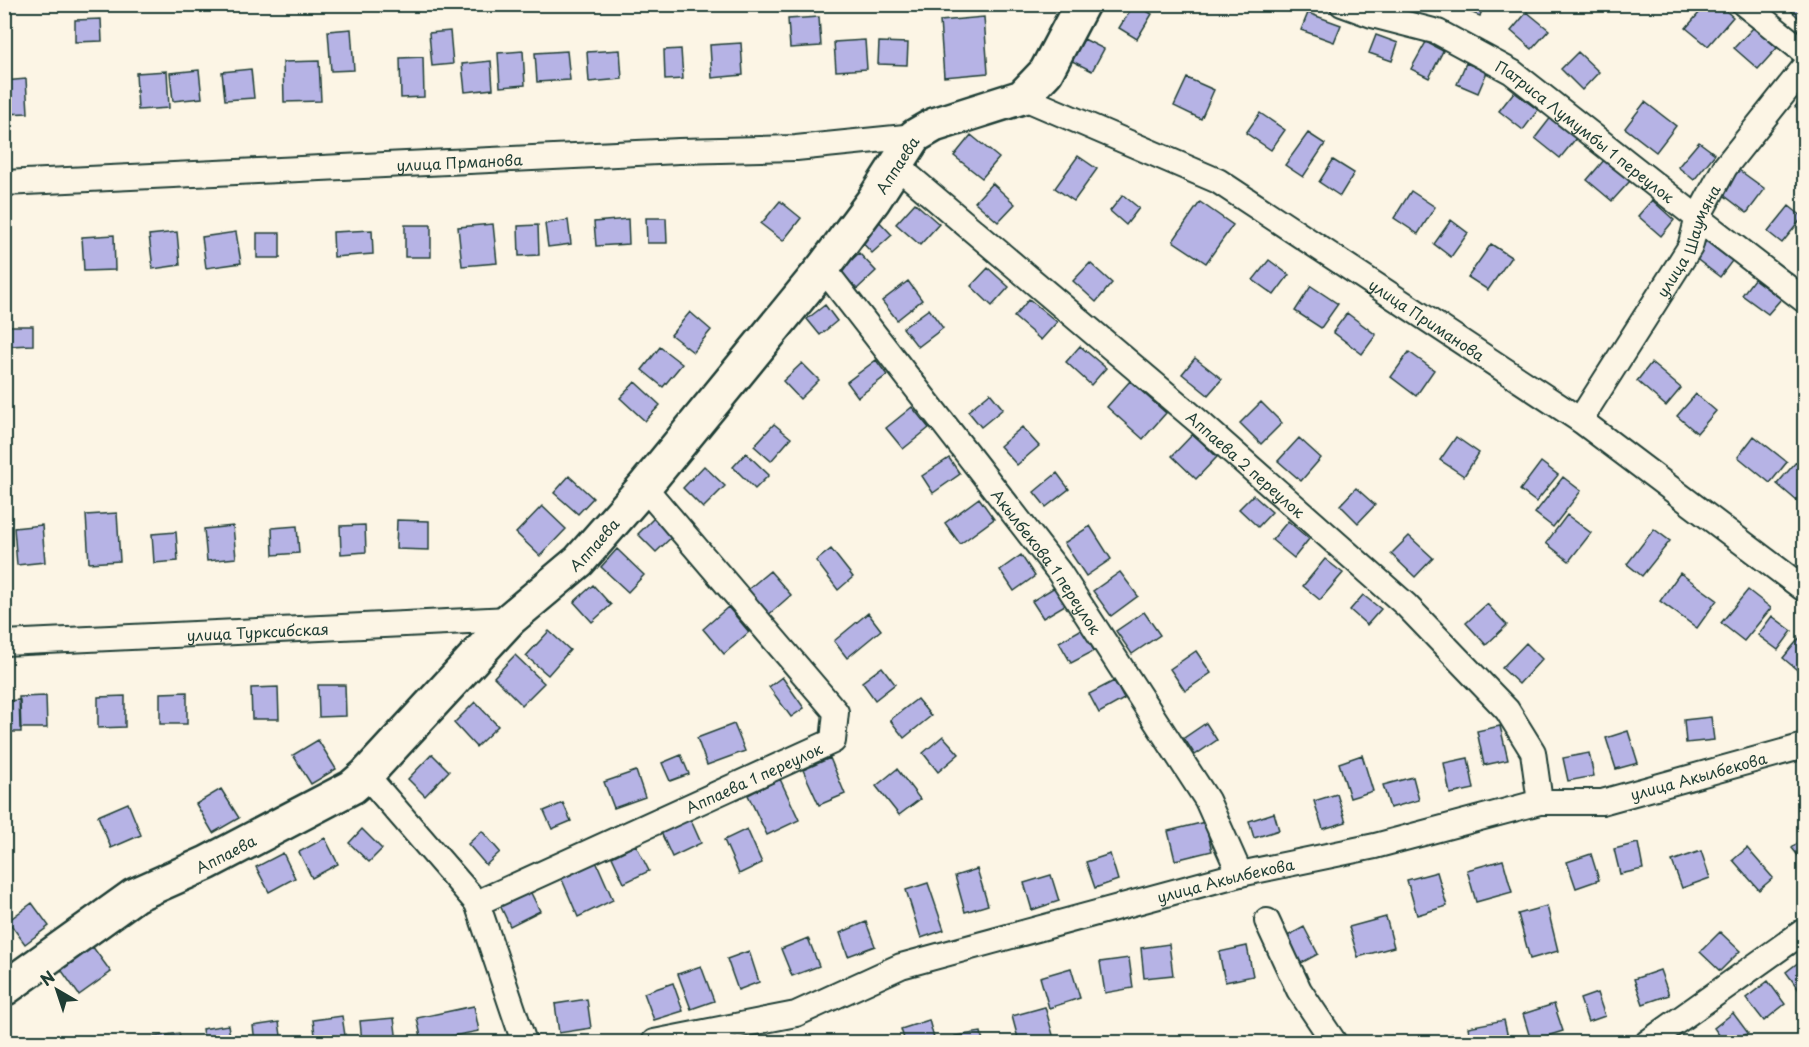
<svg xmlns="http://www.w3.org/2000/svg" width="1809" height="1047" viewBox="0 0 1809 1047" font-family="'Playpen Sans',sans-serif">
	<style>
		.building { fill: #b6b3e5; stroke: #1f3d34; stroke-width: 1.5 }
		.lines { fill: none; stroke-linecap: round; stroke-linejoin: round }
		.street-casing { stroke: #1f3d34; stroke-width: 28 }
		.secondary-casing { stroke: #1f3d34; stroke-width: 38 }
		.street { stroke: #fcf5e5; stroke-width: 24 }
		.secondary { stroke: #fcf5e5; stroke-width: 33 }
		.labels { text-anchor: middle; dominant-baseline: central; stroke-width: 5; stroke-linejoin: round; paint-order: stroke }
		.street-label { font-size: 15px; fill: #1f3d34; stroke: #fcf5e5 }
	</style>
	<rect width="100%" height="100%" fill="#fcf5e5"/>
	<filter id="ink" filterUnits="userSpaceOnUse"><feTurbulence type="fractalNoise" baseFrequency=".0167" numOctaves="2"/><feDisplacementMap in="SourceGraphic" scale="12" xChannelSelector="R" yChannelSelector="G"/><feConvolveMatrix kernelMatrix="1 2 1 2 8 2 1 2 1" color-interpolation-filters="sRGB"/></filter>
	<g filter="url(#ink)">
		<path class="building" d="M1134,4L1152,14L1137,39L1119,28Z
			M1450,4H1484L1480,16Z
			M1707,4H1718L1733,17L1708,46L1686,28Z
			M1784,4H1804V14L1800,19Z
			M1527,12L1549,30L1532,49L1511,31Z
			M1308,13L1341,25L1334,42L1301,30Z
			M819,17L821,46L790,48L788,19Z
			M984,17L988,73L944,77L940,21Z
			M101,19L102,41L75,42V20Z
			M1754,27L1777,48L1758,69L1734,48Z
			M351,29L354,70L331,71L328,31Z
			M450,31L453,64L432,66L429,33Z
			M1376,35L1398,43L1392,61L1369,53Z
			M1084,39L1104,49L1092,71L1072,61Z
			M865,40L867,69L836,71L834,42Z
			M879,42L908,43L907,65L878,64Z
			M1426,42L1443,51L1429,78L1411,69Z
			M741,43L743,75L712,78L710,45Z
			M681,49L683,79L665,80L664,50Z
			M620,50L622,79L589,82L587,52Z
			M523,51L525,85L500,87L498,53Z
			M567,51L570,80L537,82L535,53Z
			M1578,52L1599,72L1582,90L1561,69Z
			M423,57L424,97L401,98L400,58Z
			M319,61L321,101L284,102L283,62Z
			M491,61L493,89L465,92L462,64Z
			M1466,63L1487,72L1478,93L1457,84Z
			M251,69L254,98L225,100L222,72Z
			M199,70L202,98L173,101L170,73Z
			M167,71L169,108L138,110L136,73Z
			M1187,78L1214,90L1201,119L1174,106Z
			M26,79L28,113L4,114V81Z
			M1514,92L1538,110L1523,130L1499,111Z
			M1804,96V115L1795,107Z
			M1645,102L1676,126L1656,152L1625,128Z
			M1260,113L1285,130L1271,150L1246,133Z
			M1552,116L1577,137L1560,158L1535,138Z
			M1308,133L1325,144L1303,177L1285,165Z
			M971,135L999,158L982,178L954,156Z
			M1699,142L1715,154L1694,180L1678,167Z
			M1078,156L1097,169L1074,201L1055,188Z
			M1605,159L1630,181L1612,201L1587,180Z
			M1333,160L1354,173L1340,196L1319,182Z
			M1739,170L1765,189L1747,213L1721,193Z
			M992,183L1015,204L998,222L975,202Z
			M1411,191L1435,207L1418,234L1394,218Z
			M1123,195L1139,208L1126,225L1110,211Z
			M1652,200L1674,220L1661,236L1638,216Z
			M780,201L801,218L783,241L761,224Z
			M1200,202L1233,225L1206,263L1173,241Z
			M915,203L939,224L920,245L896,224Z
			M1789,206L1803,217L1782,243L1768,232Z
			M875,217L892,235L872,253L855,235Z
			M646,218H666L667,243H647Z
			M628,219L629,244L596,246L594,222Z
			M568,220L571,244L548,247L545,224Z
			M1451,220L1468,233L1451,257L1434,244Z
			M493,224L497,263L462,266L458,227Z
			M405,225H431V257H405Z
			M538,225L539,255L519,256L518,226Z
			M372,230L373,254L334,257L333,232Z
			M177,232L180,265L153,269L149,235Z
			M236,232L241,263L206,268L202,237Z
			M257,233H280V258H257Z
			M114,235L115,270L84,271L82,237Z
			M1706,241L1732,261L1720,277L1694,257Z
			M1491,244L1511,257L1488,290L1468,277Z
			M859,253L876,271L857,289L840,271Z
			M1269,260L1289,275L1274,295L1253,280Z
			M1090,263L1112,283L1096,302L1073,281Z
			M988,268L1009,287L992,306L971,286Z
			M1754,279L1781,299L1768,314L1742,295Z
			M908,281L922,300L897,320L882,301Z
			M1311,286L1338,304L1321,328L1295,311Z
			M1029,299L1057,322L1041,340L1014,317Z
			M825,305L837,321L820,335L807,319Z
			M929,309L943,328L918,347L903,328Z
			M690,312L711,330L693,352L671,335Z
			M1347,313L1376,335L1362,354L1333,332Z
			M8,326H33V345L9,346Z
			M1080,346L1106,368L1091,385L1066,362Z
			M660,347L682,364L663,387L642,370Z
			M1409,352L1434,370L1416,396L1391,377Z
			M1195,358L1222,379L1208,395L1182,374Z
			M876,360L887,375L858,397L847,382Z
			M802,363L819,380L800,399L783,381Z
			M1651,363L1681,388L1666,406L1637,381Z
			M1130,381L1166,413L1143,439L1107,407Z
			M635,382L660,405L645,421L620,398Z
			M990,393L1003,409L981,427L968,411Z
			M1696,394L1716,411L1697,433L1677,416Z
			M1261,402L1282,423L1261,444L1240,423Z
			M912,407L929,428L903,449L886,428Z
			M774,424L791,438L771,461L754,446Z
			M1022,427L1039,446L1017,465L1000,446Z
			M1193,434L1217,457L1196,479L1172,456Z
			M1754,436L1787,462L1770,483L1738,457Z
			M1456,437L1479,453L1464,476L1440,460Z
			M1299,438L1321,458L1301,481L1278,461Z
			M746,453L769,475L755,489L733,467Z
			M949,458L960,474L933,493L922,476Z
			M1541,462L1558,475L1536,502L1520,490Z
			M1796,462L1804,470V493L1797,501L1777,484Z
			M704,466L725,486L703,508L683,488Z
			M1057,473L1069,489L1046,507L1034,492Z
			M569,476L593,498L578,514L554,493Z
			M1563,477L1581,491L1553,527L1535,513Z
			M1356,488L1375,505L1358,523L1340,505Z
			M1253,495L1272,512L1258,527L1239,509Z
			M979,498L994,519L960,544L945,523Z
			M542,506L566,529L540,556L516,533Z
			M117,513L120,561L89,563L86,515Z
			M1567,515L1591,533L1569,561L1546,543Z
			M656,516L675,534L656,552L638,534Z
			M397,520L429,521V550L396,549Z
			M1288,521L1309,539L1294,558L1272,540Z
			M42,525L45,562L17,565L14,528Z
			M365,525L366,552L341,554L340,526Z
			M233,526L236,558L207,561L204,529Z
			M297,526L299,553L273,555L272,528Z
			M1090,526L1111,559L1086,576L1064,543Z
			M1654,529L1670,541L1642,576L1627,564Z
			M176,532L178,561L154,563L152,534Z
			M4,536L7,564L4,565Z
			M1409,536L1433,558L1415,577L1391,554Z
			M617,549L644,575L628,592L601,567Z
			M831,549L853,577L838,590L816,561Z
			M1021,555L1035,576L1014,591L1000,570Z
			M1325,559L1343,573L1320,600L1303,586Z
			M770,571L791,595L766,617L745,592Z
			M1120,572L1138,596L1111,616L1093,591Z
			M1680,573L1717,600L1697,628L1660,601Z
			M593,585L611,605L592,622L574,602Z
			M1055,587L1065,605L1043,618L1032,601Z
			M1748,590L1771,608L1744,641L1721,623Z
			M1363,595L1381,609L1367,625L1350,610Z
			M1487,604L1507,625L1486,645L1466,623Z
			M728,607L749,632L724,654L703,629Z
			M1144,612L1160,635L1132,654L1116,631Z
			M868,613L881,630L847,658L834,641Z
			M1772,616L1792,631L1778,650L1758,635Z
			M1082,629L1094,651L1071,663L1059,642Z
			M549,631L570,650L548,675L526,656Z
			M1802,635L1804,636V672L1803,675L1783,658Z
			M1526,643L1542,659L1519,684L1502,668Z
			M1196,651L1211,673L1185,691L1170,669Z
			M515,655L544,683L522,705L494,677Z
			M882,667L895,684L875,700L862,682Z
			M782,677L804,708L791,717L769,687Z
			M1114,681L1124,699L1099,713L1089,694Z
			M318,685H345L346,716L319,717Z
			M278,687L279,719H252L251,688Z
			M187,692V724H160V693Z
			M46,696L47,728H20L19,697Z
			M125,696V727L98,728V697Z
			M917,699L931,716L904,738L890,720Z
			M20,700L21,732H4V701Z
			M475,702L498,726L476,747L454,723Z
			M1711,717L1714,740L1686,743L1684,720Z
			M1206,723L1217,740L1195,755L1184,738Z
			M734,724L745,751L707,765L697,738Z
			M1500,726L1508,760L1484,765L1477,731Z
			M1628,731L1638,763L1616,769L1606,738Z
			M943,736L959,754L938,772L923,753Z
			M318,740L336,769L311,784L293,755Z
			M1589,753L1594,776L1568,781L1563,758Z
			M432,754L449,771L425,796L408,779Z
			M681,755L689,774L670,781L662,763Z
			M1362,755L1373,791L1350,798L1339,763Z
			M830,758L845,794L819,805L803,770Z
			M1468,758L1474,789L1450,794L1444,763Z
			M897,769L920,799L899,815L876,786Z
			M636,771L645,797L614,808L604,782Z
			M1413,777L1419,800L1390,808L1383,785Z
			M780,779L799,820L767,835L748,795Z
			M221,789L239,818L213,833L196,804Z
			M1337,794L1346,822L1323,829L1314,801Z
			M128,803L141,835L111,848L98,816Z
			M563,803L571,821L552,829L544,811Z
			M1274,813L1279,830L1254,838L1249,821Z
			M689,816L701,843L672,857L660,830Z
			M1205,822L1212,851L1175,860L1168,831Z
			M362,829L382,849L369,862L349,843Z
			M747,829L762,863L739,874L724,840Z
			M482,831L500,852L486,865L468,844Z
			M1804,837V863L1792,848Z
			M325,838L338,864L312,878L299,852Z
			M1638,843L1643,869L1620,874L1614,849Z
			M636,845L649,871L624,883L612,857Z
			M1747,848L1773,878L1759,890L1733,860Z
			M1701,851L1710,878L1682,888L1672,861Z
			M283,853L295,878L269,892L256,867Z
			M1110,854L1118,880L1095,888L1086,862Z
			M1591,854L1599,880L1576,888L1567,862Z
			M595,859L613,900L578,917L560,875Z
			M1503,860L1512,892L1476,902L1467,870Z
			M977,869L988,905L965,912L955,876Z
			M1437,872L1447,906L1417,915L1407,880Z
			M1051,875L1059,901L1032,910L1024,883Z
			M928,883L944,930L921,938L906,890Z
			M528,887L540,911L510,926L498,901Z
			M32,903L49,926L25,944L8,921Z
			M1547,906L1558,951L1530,959L1518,914Z
			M1386,917L1394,947L1358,957L1349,927Z
			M866,922L875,946L848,956L840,933Z
			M1304,927L1318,954L1292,968L1278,941Z
			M1720,932L1740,951L1720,971L1700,952Z
			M808,938L819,966L792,976L781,949Z
			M87,939L111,972L79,995L55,961Z
			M1169,944L1173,975L1144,978L1141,948Z
			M1247,946L1253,976L1225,982L1219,952Z
			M749,951L759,982L738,990L727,959Z
			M1129,958L1133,988L1105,993L1100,962Z
			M1804,958V997L1786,972Z
			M701,966L714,1001L691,1009L678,974Z
			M1071,968L1080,998L1049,1008L1040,977Z
			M1660,970L1669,995L1643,1004L1634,979Z
			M1768,981L1785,1004L1764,1021L1746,998Z
			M673,983L683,1011L654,1020L644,993Z
			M1597,993L1605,1016L1588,1022L1580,999Z
			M587,999L591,1028L559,1033L555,1004Z
			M1554,1004L1563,1031L1531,1041L1523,1014Z
			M474,1006L479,1031L422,1042L417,1018Z
			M1045,1007L1055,1042H1019L1012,1016Z
			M1733,1013L1748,1033L1735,1042H1724L1714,1028Z
			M342,1016L346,1042H316L313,1020Z
			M394,1018L397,1042H362L360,1021Z
			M929,1020L935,1042H905L901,1029Z
			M1504,1020L1509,1042H1471L1468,1027Z
			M279,1022L282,1042H255L253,1026Z
			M228,1025L231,1042H204L202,1029Z
			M981,1032L983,1042H957L955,1036Z
			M179,1033L181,1042H154L153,1037Z
			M1452,1034L1456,1042H1431Z
			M886,1036L890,1042H873Z"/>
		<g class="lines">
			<g class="street-casing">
				<g id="street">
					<path id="s1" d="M1342,4L1372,15L1438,32L1512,72L1686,209L1804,300"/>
					<path d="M1744,4L1804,52"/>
					<path id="s2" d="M1022,97L1218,181L1580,420L1804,589"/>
					<path id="s3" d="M897,166L1199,422L1406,605L1507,710L1533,752L1540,802"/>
					<path id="s4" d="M4,183L679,151L796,148L915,136"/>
					<path id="s5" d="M823,268L1059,572L1207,800L1240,874"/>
					<path id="s6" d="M1580,420L1690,247L1698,217L1725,167L1804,68"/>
					<path id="s7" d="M4,643L510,619"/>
					<path d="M366,775L477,903L524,1042"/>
					<path id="s8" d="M477,903L833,741L836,712L644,487"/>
					<path d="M1267,921L1299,990L1334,1042"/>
					<path id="s9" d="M654,1042L796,1014L901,966L1240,874L1375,846L1540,802H1602L1804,746"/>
					<path d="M1648,1042L1804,931"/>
				</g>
			</g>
			<g class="secondary-casing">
				<g id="secondary">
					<path id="s10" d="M4,989L135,895L207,863L352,787L366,775L510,619L579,561L644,487L823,268L873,201L915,136L934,125L1022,97L1046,72L1082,4"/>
				</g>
			</g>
			<use href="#street" class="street"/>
			<use href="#secondary" class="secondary"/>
		</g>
	</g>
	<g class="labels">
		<g class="street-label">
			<text stroke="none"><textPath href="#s1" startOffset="278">Патриса Лумумбы 1 переулок</textPath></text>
			<text stroke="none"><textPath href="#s4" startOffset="456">улица Прманова</textPath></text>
			<text stroke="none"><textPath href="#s10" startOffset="1233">Аппаева</textPath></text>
			<text stroke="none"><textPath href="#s6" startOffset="210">улица Шаумяна</textPath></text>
			<text stroke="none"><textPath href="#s2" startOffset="464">улица Приманова</textPath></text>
			<text stroke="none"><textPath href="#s3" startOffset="459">Аппаева 2 переулок</textPath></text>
			<text stroke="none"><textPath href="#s10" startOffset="747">Аппаева</textPath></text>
			<text stroke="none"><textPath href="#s5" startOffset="369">Акылбекова 1 переулок</textPath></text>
			<text stroke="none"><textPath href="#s7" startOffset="254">улица Турксибская</textPath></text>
			<text stroke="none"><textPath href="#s9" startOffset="1082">улица Акылбекова</textPath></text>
			<text stroke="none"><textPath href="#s8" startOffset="304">Аппаева 1 переулок</textPath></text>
			<text stroke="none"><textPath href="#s10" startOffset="261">Аппаева</textPath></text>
			<text stroke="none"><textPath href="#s9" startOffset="596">улица Акылбекова</textPath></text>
		</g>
	</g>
	<rect width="1809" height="1047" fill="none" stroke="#fcf5e5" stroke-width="24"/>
	<rect x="12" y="12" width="1785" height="1023" fill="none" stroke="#1f3d34" stroke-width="2" filter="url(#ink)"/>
	<g transform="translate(57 990) rotate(321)" stroke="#fcf5e5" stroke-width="4.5" paint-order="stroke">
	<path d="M0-4.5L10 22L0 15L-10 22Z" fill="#1f3d34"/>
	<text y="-9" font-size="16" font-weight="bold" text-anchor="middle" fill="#1f3d34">N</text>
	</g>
</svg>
